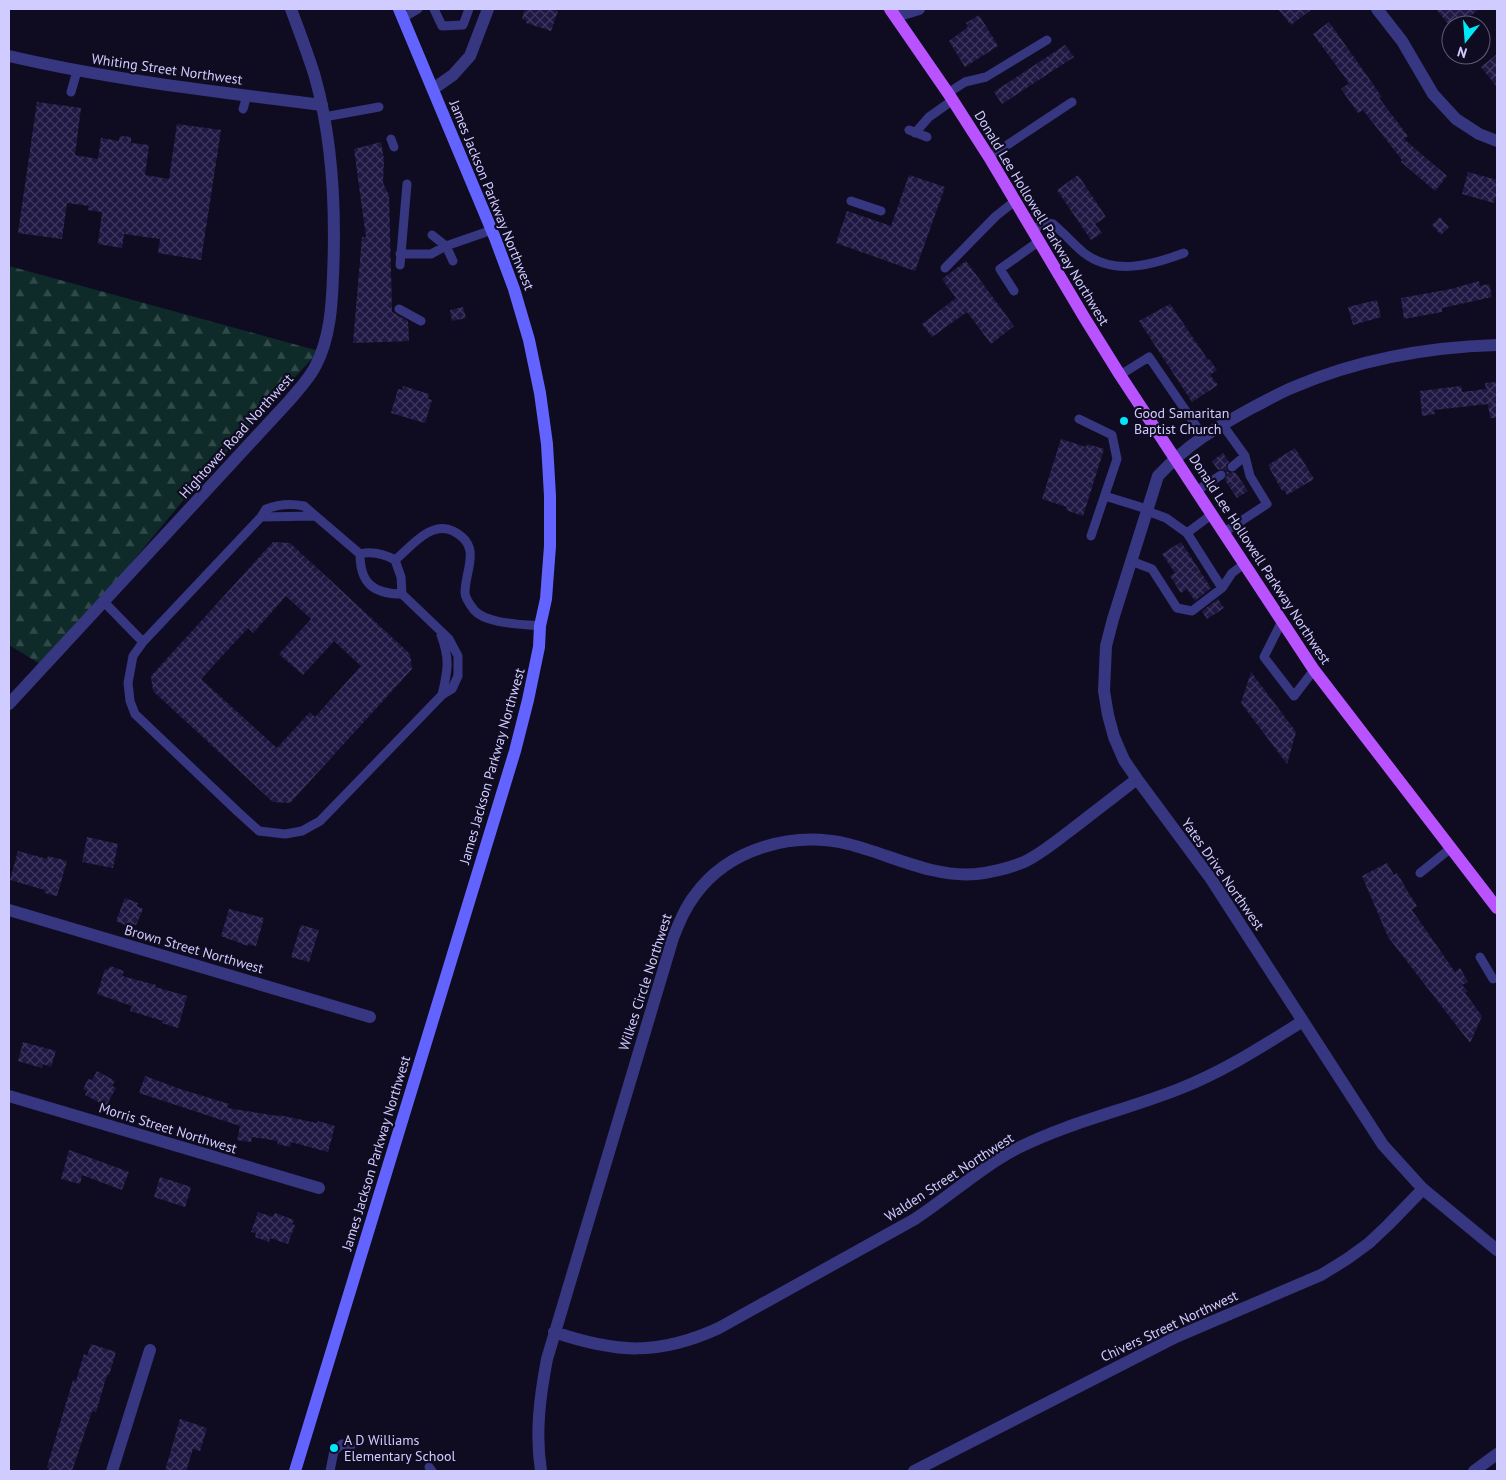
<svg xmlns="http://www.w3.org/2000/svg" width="1506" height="1480" viewBox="0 0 1506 1480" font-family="'PT Sans',sans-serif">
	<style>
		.forest { fill: url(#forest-firs) }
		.building { fill: url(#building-cross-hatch); fill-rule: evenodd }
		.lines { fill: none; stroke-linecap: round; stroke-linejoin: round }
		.service { stroke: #373681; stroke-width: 9 }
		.minor { stroke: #373681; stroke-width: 12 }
		.tertiary { stroke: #373681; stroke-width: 12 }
		.secondary { stroke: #6364ff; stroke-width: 12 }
		.primary { stroke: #b953ff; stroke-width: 12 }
		.poi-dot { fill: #00e7f7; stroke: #0f0c21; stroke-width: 2 }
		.labels { text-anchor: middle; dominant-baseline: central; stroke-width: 4.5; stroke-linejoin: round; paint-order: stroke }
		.street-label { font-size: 14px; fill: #d1ccff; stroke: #0f0c21 }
		.poi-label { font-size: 14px; fill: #d1ccff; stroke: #0f0c21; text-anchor: start }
	</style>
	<defs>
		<pattern id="forest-firs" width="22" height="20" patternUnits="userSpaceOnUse" patternTransform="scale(1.25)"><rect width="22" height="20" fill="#0f2b29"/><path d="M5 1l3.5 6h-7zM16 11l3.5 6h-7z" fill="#314949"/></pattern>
		<pattern id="building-cross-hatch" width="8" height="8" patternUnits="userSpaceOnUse" patternTransform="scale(1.25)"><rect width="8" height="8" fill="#1f1842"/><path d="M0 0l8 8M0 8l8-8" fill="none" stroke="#3e385e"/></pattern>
	</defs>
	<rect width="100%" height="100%" fill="#0f0c21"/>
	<path class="forest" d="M9,266L319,351L191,491L45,667L9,645Z"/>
	<path class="building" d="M525,9H550L558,11L551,31L526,23V20L522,19Z
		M1278,9H1312L1291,25Z
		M1436,9H1479L1460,25H1449Z
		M979,15L998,46L965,67L949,41L968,27L966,23Z
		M1329,22L1382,97L1379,98L1408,136L1404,139L1447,176L1435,191L1401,162L1402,160L1363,110L1358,113L1341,89L1349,83L1313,34Z
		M1065,45L1074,57L1002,104L994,92Z
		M1497,54V87L1481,67Z
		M37,102L81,108L75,155L98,159L101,138L119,141L120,136L131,137V143L149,145L145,175L169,179L177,124L221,130L201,260L158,253L160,239L124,234L122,248L98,244L102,212L88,210L89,206L67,203L62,239L18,233Z
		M381,142L384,160L383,183L389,195L392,312L408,321L409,341L353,343L362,237H366L354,149Z
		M1468,172L1497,180V193L1494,203L1462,194Z
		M909,175L945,187L915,271L836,243L847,211L891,226Z
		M1078,175L1106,217L1095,224L1102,233L1091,240L1057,190Z
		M1440,217L1449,227L1441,235L1432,225Z
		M966,261L1014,326L991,344L967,312L932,337L922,324L956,298L942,279Z
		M1479,281L1480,286L1489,284L1492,297L1442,308V312L1404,319L1401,298L1451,289Z
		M1377,300L1381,317L1353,325L1348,307Z
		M1170,304L1208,360L1209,359L1217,370L1210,375L1218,385L1192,402L1139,321Z
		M463,307L466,318L452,321L450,310Z
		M1497,382V418H1490L1488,404L1434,410L1435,414L1422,416L1420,391L1461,386L1462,392L1486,389L1485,383Z
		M403,386L429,394L428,399L432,400L425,423L391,413L398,389L402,390Z
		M1061,439L1086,447L1087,444L1104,449L1083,516L1066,510L1067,507L1042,499Z
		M1295,448L1314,479L1287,495L1284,490L1282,491L1268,465Z
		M1223,453L1229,462L1226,465L1227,471L1230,473L1235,472L1248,491L1237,498L1225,480L1227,475L1226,471L1221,469L1218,470L1212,461Z
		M273,542L290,543L410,654L412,669L290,803L273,802L153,691L151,676ZM286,596L311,619L279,654L303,675L334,641L361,666L315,717L310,712L277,748L201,679L248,628L253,633Z
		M1181,542L1211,588L1195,601L1187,589L1181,593L1170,576L1175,573L1162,554Z
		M1218,599L1224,608L1207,619L1202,611Z
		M1251,672L1296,732L1287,764L1241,703Z
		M87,837L118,844L113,868L82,862Z
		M18,851L47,859L48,856L67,861L57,896L44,893L45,890L10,880Z
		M1387,863L1394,875L1397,873L1408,892L1417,906L1412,910L1455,972L1460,968L1468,982L1462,985L1468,991L1465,993L1482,1016L1470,1043L1388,937L1362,876Z
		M125,898L138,903L137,906L143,909L136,925L133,924L132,928L116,921Z
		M229,909L264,918L256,946L248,944V946L221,936Z
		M301,925L319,930L309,962L291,957Z
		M110,966L124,971L122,976L156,985L155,987L187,996L178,1028L162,1023L163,1021L130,1011L132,1006L97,994L105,969L108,970Z
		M23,1042L56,1051L51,1067L43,1064L42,1068L18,1061Z
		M97,1071L115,1081L112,1086L116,1088L106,1106L85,1095L87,1091L83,1089L88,1079L92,1080Z
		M145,1076L180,1089L229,1104L227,1108L278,1116L279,1115L317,1123L318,1121L335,1126L328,1152L291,1142L290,1147L277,1144L278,1141L252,1137L251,1142L237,1140L240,1126L139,1093Z
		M69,1150L129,1172L122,1190L82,1175L80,1184L61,1179Z
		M160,1177L191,1187L185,1207L154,1197Z
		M258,1212L273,1217L275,1213L294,1220L292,1224L295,1225L288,1244L270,1238L269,1242L255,1237L256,1233L251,1232Z
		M91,1344L116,1352L109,1375H107L96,1412L92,1411L72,1471H48L49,1468L47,1467L73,1380L76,1381L84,1354L87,1356Z
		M180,1419L207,1428L200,1451L193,1449L186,1471H165Z"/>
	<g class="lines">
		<path class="service" d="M434,9L442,26L463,25L469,9
			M403,18L418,9
			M71,92L77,71
			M948,93L965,82L986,77L1047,40
			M243,109L247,96
			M324,117L379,107
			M909,130L927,137
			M915,133L929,117L953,100
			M391,139L394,147
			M989,157L1072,102
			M851,201L881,211
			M1032,229L1048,223L1053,224C1064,233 1073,244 1084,253C1114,276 1152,265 1184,253
			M432,235L446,246L453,261
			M400,254H431L446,246L492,230
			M400,265L407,184
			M945,268L996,216L1015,201
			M1014,291L1000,269L1038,242
			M399,309L421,321
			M1120,375L1149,357L1203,436
			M1079,419L1112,435L1117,459L1091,536
			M1222,424L1245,456L1250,476L1267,504L1223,533
			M1232,467L1245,456
			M1196,491L1221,475
			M1105,496L1147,509
			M1147,511L1166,518L1187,533L1222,588
			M261,517L315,516
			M1187,533L1211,515
			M360,554C360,583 373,594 402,594
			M395,560C384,554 372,551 360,554L304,506C290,503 279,504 266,509L261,517L143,642L133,656L128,683L130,701L135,714L238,812L259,831L285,834L302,831L320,821L442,695L452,689L458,676V656L449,639L402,594L401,577L395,560C411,547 431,520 453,531C483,546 465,569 465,593C465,598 471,606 474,610C486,624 522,624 540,626
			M1131,561L1152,569L1177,608L1192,611L1222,588L1232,573L1244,564
			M104,602L143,642
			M1282,621L1264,657L1294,696L1314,670
			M441,635C450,659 448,670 442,695
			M1420,873L1451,848
			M1480,957L1493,979
			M429,1467L432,1471
			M330,1471L334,1451L342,1444L351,1446"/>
		<path class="minor" d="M1377,9L1402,41L1433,94L1456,119L1479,134L1497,141
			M896,16L919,9
			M9,56C112,80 217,92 322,105
			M433,89L453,75L470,56L488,9
			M1497,345C1429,347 1357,360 1294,387C1279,393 1264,402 1250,409C1212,430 1188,444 1158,476L1113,619L1106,646L1104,691L1108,715L1114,737L1124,760L1137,779L1211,879L1383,1145L1423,1189L1497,1250
			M9,910L370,1017
			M9,1096L319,1188
			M554,1332C616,1353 658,1356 719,1328L915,1219C950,1196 981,1167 1018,1148C1070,1122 1126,1110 1179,1089C1223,1072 1263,1046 1303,1021
			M112,1471L150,1350
			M541,1471C535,1433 540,1396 547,1359L673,938C679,923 685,908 695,895C729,848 793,831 848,844C889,854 932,878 976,874C993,872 1009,868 1024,862C1041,854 1056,841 1071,830C1093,813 1115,796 1137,779
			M914,1471L1176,1337L1321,1275L1347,1259L1369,1243L1388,1225L1423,1189
			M1474,1471L1497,1454"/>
		<path class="tertiary" d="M9,704L289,401C299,389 310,378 316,365C330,338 332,305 333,276C336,209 333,141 315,77C308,54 299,31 291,9"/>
		<path class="secondary" d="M295,1471L515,751L528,700L539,647L540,626L546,599L550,546V496L547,444L540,393L529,340L514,289L495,238L399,9"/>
		<path class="primary" d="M890,9L948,93L989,157L1084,317L1120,375L1314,670L1497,908"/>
	</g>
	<g class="poi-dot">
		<circle cx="1124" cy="421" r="5"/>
		<circle cx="334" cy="1448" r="5"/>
	</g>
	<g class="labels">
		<g class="street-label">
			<text transform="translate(167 69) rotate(8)">Whiting Street Northwest</text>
			<text transform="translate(492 195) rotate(68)">James Jackson Parkway Northwest</text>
			<text transform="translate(1042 218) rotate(59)">Donald Lee Hollowell Parkway Northwest</text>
			<text transform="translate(236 436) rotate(-48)">Hightower Road Northwest</text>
			<text transform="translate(1260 559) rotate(57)">Donald Lee Hollowell Parkway Northwest</text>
			<text transform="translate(492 766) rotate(-74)">James Jackson Parkway Northwest</text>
			<text transform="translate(1223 874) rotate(55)">Yates Drive Northwest</text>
			<text transform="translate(194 949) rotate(16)">Brown Street Northwest</text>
			<text transform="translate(645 982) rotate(-72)">Wilkes Circle Northwest</text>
			<text transform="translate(168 1128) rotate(17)">Morris Street Northwest</text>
			<text transform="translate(376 1153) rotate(-73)">James Jackson Parkway Northwest</text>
			<text transform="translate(949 1177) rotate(-33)">Walden Street Northwest</text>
			<text transform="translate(1169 1326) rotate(-25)">Chivers Street Northwest</text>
		</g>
		<g class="poi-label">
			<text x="1134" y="413">Good Samaritan<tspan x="1134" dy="16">Baptist Church</tspan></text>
			<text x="344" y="1440">A D Williams<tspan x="344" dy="16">Elementary School</tspan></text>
		</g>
	</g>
	<rect width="1506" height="1480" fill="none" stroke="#d1ccff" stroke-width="20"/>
	<g transform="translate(1466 40) rotate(197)"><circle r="24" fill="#0f0c21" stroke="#5d597a"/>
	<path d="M0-4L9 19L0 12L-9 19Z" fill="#00e7f7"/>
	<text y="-8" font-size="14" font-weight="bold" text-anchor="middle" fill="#d1ccff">N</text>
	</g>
</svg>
